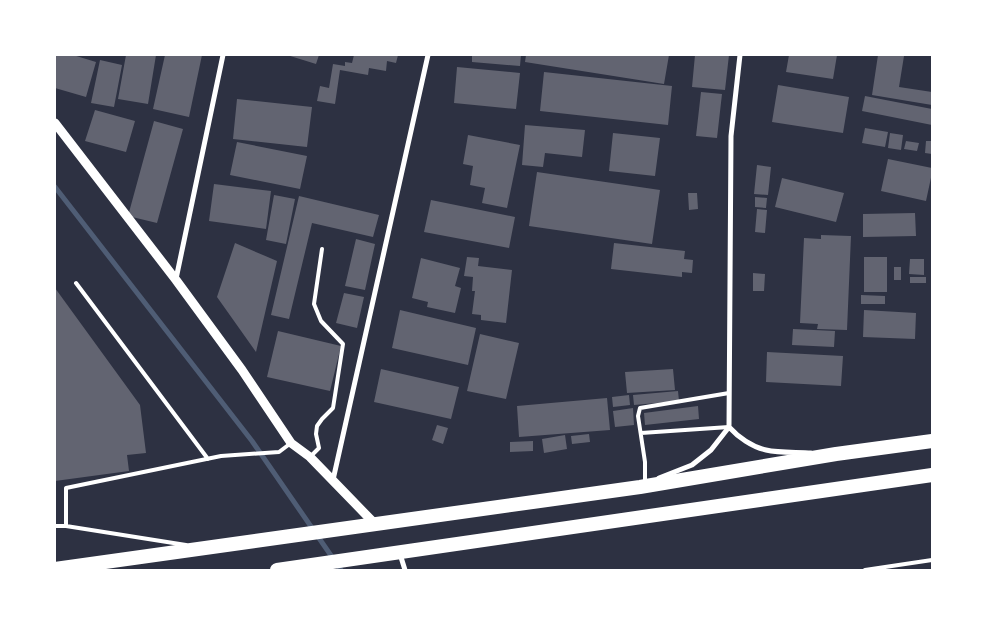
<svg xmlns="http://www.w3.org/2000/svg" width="987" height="625" viewBox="0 0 987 625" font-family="Inter,sans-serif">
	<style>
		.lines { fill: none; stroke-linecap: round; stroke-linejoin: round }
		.stream { stroke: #4f5d75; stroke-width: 5 }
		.building { fill: #626471 }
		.service { stroke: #fff; stroke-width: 4 }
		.minor { stroke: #fff; stroke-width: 5 }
		.tertiary { stroke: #fff; stroke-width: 9 }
		.trunk { stroke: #fff; stroke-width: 14 }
	</style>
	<rect width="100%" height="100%" fill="#2d3142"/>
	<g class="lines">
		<path class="stream" d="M55,187L252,441L341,570"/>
	</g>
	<path class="building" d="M55,55H73L96,62L86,97L55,88Z
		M126,55H156L148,104L118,99Z
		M165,55H202L189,117L153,109Z
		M287,55H319L316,64Z
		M354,55H398L396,63L387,61L386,71L369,68L368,75L340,70L335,104L317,101L320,86L329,88L333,64L345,66V62L352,63Z
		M472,55H521L520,66L472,62Z
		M526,55H669L664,84L525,62Z
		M695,55H729L725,90L692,87Z
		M789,55H837L833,79L786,72Z
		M878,55H896L904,56L899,87L932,92V105L872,95Z
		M100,60L122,65L114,107L91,103Z
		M457,67L520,73L516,109L454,103Z
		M544,72L672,86L668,125L540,111Z
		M778,85L849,97L843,133L772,122Z
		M701,92L722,94L717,138L696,136Z
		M865,96L932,109V125L862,111Z
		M237,99L312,107L307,147L233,139Z
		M95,110L135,121L126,152L85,141Z
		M154,121L183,129L157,223L128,216Z
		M525,125L585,130L582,157L545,153L543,167L522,165Z
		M865,128L888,132L885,147L862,143Z
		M613,133L660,138L655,176L609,171Z
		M890,133L903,135L901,150L888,148Z
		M468,135L520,145L507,208L482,203L485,188L470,185L473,166L463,164Z
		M906,141L919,143L917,151L904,149Z
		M926,141H932V154L925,153Z
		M237,142L307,156L300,189L230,175Z
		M888,159L932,168V173L926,201L881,191Z
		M757,165L771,167L768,195L754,194Z
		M537,172L660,190L652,244L529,226Z
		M782,178L844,193L836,222L775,207Z
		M214,184L271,191L266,229L209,221Z
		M688,193H697L698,209L689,210Z
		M274,195L295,199L286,244L266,240Z
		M299,196L379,215L373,237L312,223L289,319L271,315Z
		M755,197L767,198L766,208L755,207Z
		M431,200L515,217L509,248L424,232Z
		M757,209L767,210L765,233L755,232Z
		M915,213L916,236L863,237V214Z
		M821,235L851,236L847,330L817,329L818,324L800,323L804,238L821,239Z
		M356,239L375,244L365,290L345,286Z
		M235,243L277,261L256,352L217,297Z
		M614,243L685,251L684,259L693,260L692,273L682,272V277L611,269Z
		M467,257L479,258L478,266L512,270L506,323L481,320V315L472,314L475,291H472L473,277L464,276Z
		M864,257H887V292H864Z
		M421,258L460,268L455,286L461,288L455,313L427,307L428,302L412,298Z
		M910,259H924V275L909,274Z
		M894,267H901V280H894Z
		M753,273L765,274L764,291H753Z
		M910,277H926V283H910Z
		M55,288L140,405L146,453L127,455L129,471L55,481Z
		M344,293L364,297L357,328L336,323Z
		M861,295L885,296V304H861Z
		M400,310L476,328L468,365L392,348Z
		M864,310L916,313L915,339L863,337Z
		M793,329L835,331L834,347L792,345Z
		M278,331L341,346L330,391L267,377Z
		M480,334L519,343L506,399L467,391Z
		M767,352L843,356L841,386L766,382Z
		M381,369L459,387L451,419L374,402Z
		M673,369L675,390L627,393L625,372Z
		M678,391L679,401L634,405L633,395Z
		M629,395L630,405L613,407L612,397Z
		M607,398L610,430L519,437L517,406Z
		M698,406L699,419L645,425L644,413Z
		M633,408L634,425L615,427L613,411Z
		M437,425L448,428L443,444L432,440Z
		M589,434L590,442L572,444L571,436Z
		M565,435L567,449L544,453L542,439Z
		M533,441V451L510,452V442Z"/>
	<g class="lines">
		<path class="service" d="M76,283L208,459
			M641,433L729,427
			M310,457L319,448L316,434L317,426L322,419L333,408L343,344L321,321L314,304L322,249
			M645,482V462L638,416L640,408L729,393
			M55,526H66L186,545
			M66,526V488L221,456L279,452L291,443
			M865,570L932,560"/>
		<path class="minor" d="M176,279L223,55
			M729,427L731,136L740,55
			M729,427C738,437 752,447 766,450C779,453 797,452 811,453
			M659,478L692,465L711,450L729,427
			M333,480L428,55
			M400,554L405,570"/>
		<path class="tertiary" d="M55,123L176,280L242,370L291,443L310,457L375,524"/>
		<path class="trunk" d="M55,569L640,487L836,454L932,441
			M277,570L932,475"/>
	</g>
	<rect width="987" height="625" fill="none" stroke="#ffffff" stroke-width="112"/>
</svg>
